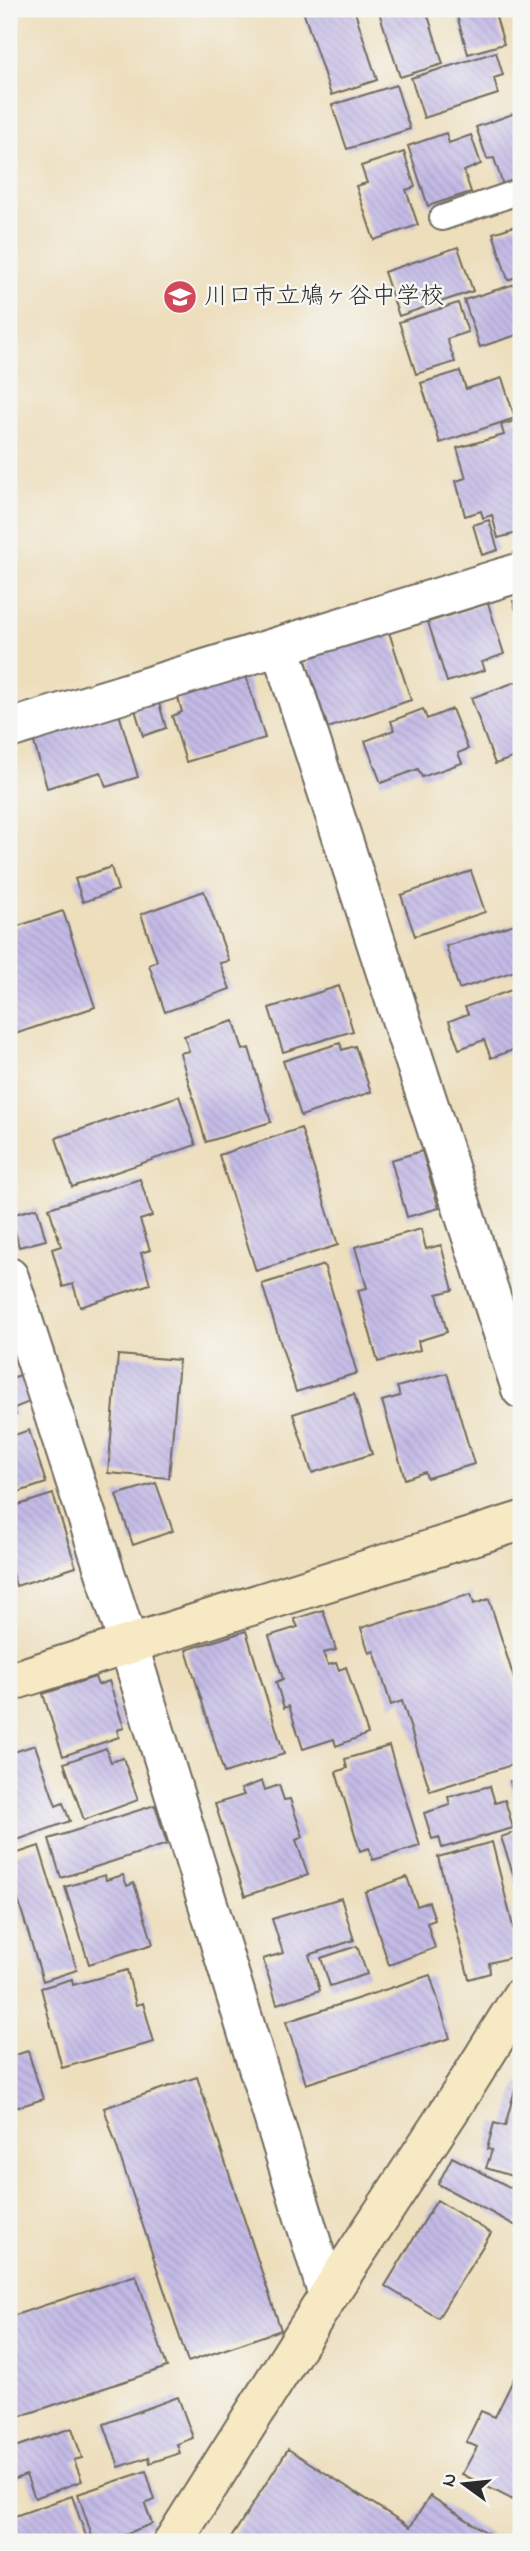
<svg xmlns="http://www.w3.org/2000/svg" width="530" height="2551" viewBox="0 0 530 2551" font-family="'Indie Flower','Klee One',sans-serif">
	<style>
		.building { fill: url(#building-back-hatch) }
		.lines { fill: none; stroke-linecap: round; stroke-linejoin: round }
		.lane-casing { stroke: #6f6a5e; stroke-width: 28 }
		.street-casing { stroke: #6f6a5e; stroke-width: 42 }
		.secondary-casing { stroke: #6f6a5e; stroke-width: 42 }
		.lane { stroke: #fff; stroke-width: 24 }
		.street { stroke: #fff; stroke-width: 38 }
		.secondary { stroke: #f7e9c3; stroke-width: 38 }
		.labels { text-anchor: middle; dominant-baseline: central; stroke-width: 5; stroke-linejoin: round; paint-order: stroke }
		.poi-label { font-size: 24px; fill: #2b2b2b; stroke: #f6f6f2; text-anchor: start }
	</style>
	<defs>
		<pattern id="building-back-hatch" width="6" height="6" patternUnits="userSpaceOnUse" patternTransform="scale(1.75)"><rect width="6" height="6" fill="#c3bae6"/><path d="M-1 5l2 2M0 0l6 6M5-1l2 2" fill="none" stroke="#a8a0c5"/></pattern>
	</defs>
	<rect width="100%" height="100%" fill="#f6f6f2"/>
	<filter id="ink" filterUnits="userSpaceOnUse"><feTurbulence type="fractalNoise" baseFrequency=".0143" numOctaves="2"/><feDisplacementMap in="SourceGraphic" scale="14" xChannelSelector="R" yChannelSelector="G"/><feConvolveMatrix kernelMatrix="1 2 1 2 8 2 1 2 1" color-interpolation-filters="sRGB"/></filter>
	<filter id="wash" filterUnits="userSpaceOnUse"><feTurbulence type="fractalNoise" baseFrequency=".00686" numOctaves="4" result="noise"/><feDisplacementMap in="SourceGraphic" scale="28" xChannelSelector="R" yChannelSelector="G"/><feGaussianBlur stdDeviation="1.57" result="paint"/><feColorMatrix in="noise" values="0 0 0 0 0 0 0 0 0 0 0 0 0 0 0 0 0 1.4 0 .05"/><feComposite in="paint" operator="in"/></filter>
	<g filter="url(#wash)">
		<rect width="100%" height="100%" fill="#eddebc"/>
		<g id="blocks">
			<path class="building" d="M310,9H354L377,80L331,95L303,11Z
				M378,9H426L443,64L400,77Z
				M455,9H512L513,12L496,17L504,44L468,54Z
				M496,52L503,75L494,78L498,94L424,118L411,78Z
				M396,85L410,129L347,149L332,105Z
				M521,111V178L503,185L494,158L487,159L476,127Z
				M446,133L449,143L471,135L481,164L464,171L471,192L428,206L408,146Z
				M404,152L415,187L406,190L418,225L374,240L356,186L367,183L361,166Z
				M521,224V275L508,280L493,233Z
				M458,247L473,291L399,316L384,272Z
				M515,284L521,302V323L518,324L520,334L480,347L464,300Z
				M458,303L468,332L447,339L455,362L416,374L399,322Z
				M460,371L466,389L502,378L515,418L440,443L421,383Z
				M521,419V532L498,538L492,515L483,518L481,511L465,516L456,481L466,478L457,448L504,435L501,425Z
				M489,520L498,550L482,555L473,525Z
				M521,598V625L513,601Z
				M488,603L504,654L482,662L485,670L447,682L428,622Z
				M386,623L411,700L328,728L305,658Z
				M243,666L265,738L186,762L172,716L182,712L175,687Z
				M521,680V741L516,743L521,755L495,764L471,698Z
				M157,696L166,728L143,736L133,703Z
				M117,707L138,777L106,787L101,772L47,788L31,732Z
				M423,709L427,719L452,709L468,749L458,753L462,763L422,777L418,769L381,783L365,741L394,730L391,721Z
				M111,867L118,890L83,902L75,879Z
				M471,871L485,912L415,936L401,895Z
				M204,891L229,961L220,963L230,989L165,1012L149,965L157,961L141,914Z
				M63,911L95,1007L9,1036V929Z
				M521,922V969L459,989L446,946Z
				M339,986L353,1031L283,1052L269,1008Z
				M514,989L519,1003L521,1002V1047L491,1058L484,1040L459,1049L449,1021L468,1014L465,1007Z
				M234,1021L243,1050L249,1048L271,1122L206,1142L180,1053L189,1051L184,1036Z
				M340,1043L342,1050L355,1046L371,1092L301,1116L283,1061Z
				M179,1096L196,1145L72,1187L56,1138Z
				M301,1128L338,1245L256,1271L219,1155Z
				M422,1151L439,1208L407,1217L391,1160Z
				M140,1179L152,1216L140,1220L150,1250L141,1253L150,1284L80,1307L73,1284L63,1287L52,1249L61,1246L49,1208Z
				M37,1208L46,1240L19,1247L11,1215Z
				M421,1229L426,1249L441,1245L453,1290L437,1294L447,1332L418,1341L420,1350L378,1362L358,1290L367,1288L355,1247Z
				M324,1265L357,1373L296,1392L262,1284Z
				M118,1355L179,1360L169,1478L108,1473Z
				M447,1373L474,1464L427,1478L425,1472L405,1479L382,1401L400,1396L397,1387Z
				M23,1374L32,1401L14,1408L16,1415L9,1418V1379Z
				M354,1394L372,1454L312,1473L293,1414Z
				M29,1430L46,1483L9,1495V1437Z
				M156,1483L173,1531L133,1545L116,1495Z
				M53,1494L76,1567L16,1586L9,1563V1508Z
				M471,1594L474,1604L489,1599L521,1701V1762L430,1791L402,1701L391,1705L374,1651L369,1653L361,1628Z
				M323,1610L336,1650L323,1653L328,1665L336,1663L339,1670L346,1667L368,1734L336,1746L334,1739L303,1749L289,1706L284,1708L276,1682L283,1679L269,1636L298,1627L294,1619Z
				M246,1631L284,1754L224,1773L186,1650Z
				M95,1677L98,1685L109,1681L124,1728L117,1730L119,1737L63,1756L43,1694Z
				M35,1745L56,1806L63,1803L70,1821L9,1843V1747L11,1753Z
				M389,1746L420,1846L373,1860L369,1848L360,1851L336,1772L347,1768L345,1759Z
				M106,1748L111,1762L123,1758L138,1800L84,1820L64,1763Z
				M521,1778V1812L518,1813L510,1781Z
				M262,1781L265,1790L279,1785L284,1800L290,1799L303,1837L296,1840L308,1875L245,1896L215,1804L244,1795L241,1789Z
				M490,1786L495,1803L505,1800L513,1828L442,1848L439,1837L432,1839L424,1813L450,1805L448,1797Z
				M155,1805L167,1844L61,1878L49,1839Z
				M521,1830V1898L501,1837Z
				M492,1842L520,1955L489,1963L490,1973L469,1979L438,1857Z
				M39,1846L77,1970L43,1981L9,1870V1856Z
				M105,1875L106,1880L123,1875L127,1886L134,1883L153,1944L89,1964L65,1887Z
				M407,1877L417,1906L429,1902L435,1920L427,1923L435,1948L389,1965L365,1892Z
				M341,1898L354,1940L309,1955L320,1990L277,2004L263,1959L283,1953L272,1919Z
				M357,1946L367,1974L330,1986L321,1958Z
				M127,1970L136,2005L143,2003L154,2042L62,2068L41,1988L72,1979L73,1985Z
				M430,1975L450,2038L306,2084L286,2022Z
				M28,2051L43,2099L9,2110V2057Z
				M197,2077L281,2330L188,2362L104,2108Z
				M517,2082L521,2083V2179L486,2168L492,2150L487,2149L494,2123L505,2126Z
				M452,2157L521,2193V2216L516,2226L438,2184Z
				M437,2200L491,2233L438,2318L385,2286Z
				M136,2275L167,2367L9,2420V2317Z
				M521,2364V2504L462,2474L477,2447L466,2442L481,2411L495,2417Z
				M178,2397L193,2438L177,2444L180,2453L150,2463L149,2457L119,2467L104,2424Z
				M72,2428L82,2458L74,2460L82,2481L35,2498L26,2475L9,2481V2449Z
				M288,2449L410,2527L430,2496L501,2542H238L231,2538Z
				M146,2471L155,2500L145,2504L152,2524L125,2534L127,2542H94L78,2494Z
				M72,2496L88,2542H9V2518Z"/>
		</g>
	</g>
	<g filter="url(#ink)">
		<use href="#blocks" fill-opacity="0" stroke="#6f6a5e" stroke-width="2"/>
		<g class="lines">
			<g class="lane-casing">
				<path id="lane" d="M442,218L521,191"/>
			</g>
			<g class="street-casing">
				<path id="street" d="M280,646L521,1389
					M9,729L521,572
					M9,1277L128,1643L328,2296"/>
			</g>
			<g class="secondary-casing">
				<path id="secondary" d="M9,1682L521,1521
					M173,2542L328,2296L463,2090L521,1997"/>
			</g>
			<use href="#lane" class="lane"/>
			<use href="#street" class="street"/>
			<use href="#secondary" class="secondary"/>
		</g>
	</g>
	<defs>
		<g id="school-disc" transform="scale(1.75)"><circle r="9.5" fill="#d1495b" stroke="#f6f6f2"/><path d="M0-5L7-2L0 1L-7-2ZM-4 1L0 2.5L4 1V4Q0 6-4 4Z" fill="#fff"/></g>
	</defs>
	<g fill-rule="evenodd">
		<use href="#school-disc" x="180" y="297"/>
	</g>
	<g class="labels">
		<g class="poi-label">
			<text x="204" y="297">川口市立鳩ヶ谷中学校</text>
		</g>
	</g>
	<rect width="530" height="2551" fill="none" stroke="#f6f6f2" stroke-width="35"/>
	<g transform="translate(464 2484) rotate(285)" stroke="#f6f6f2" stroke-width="5" paint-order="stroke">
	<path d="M0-5L12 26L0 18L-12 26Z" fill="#2b2b2b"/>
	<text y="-10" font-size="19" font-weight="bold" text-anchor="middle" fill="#2b2b2b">N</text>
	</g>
</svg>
